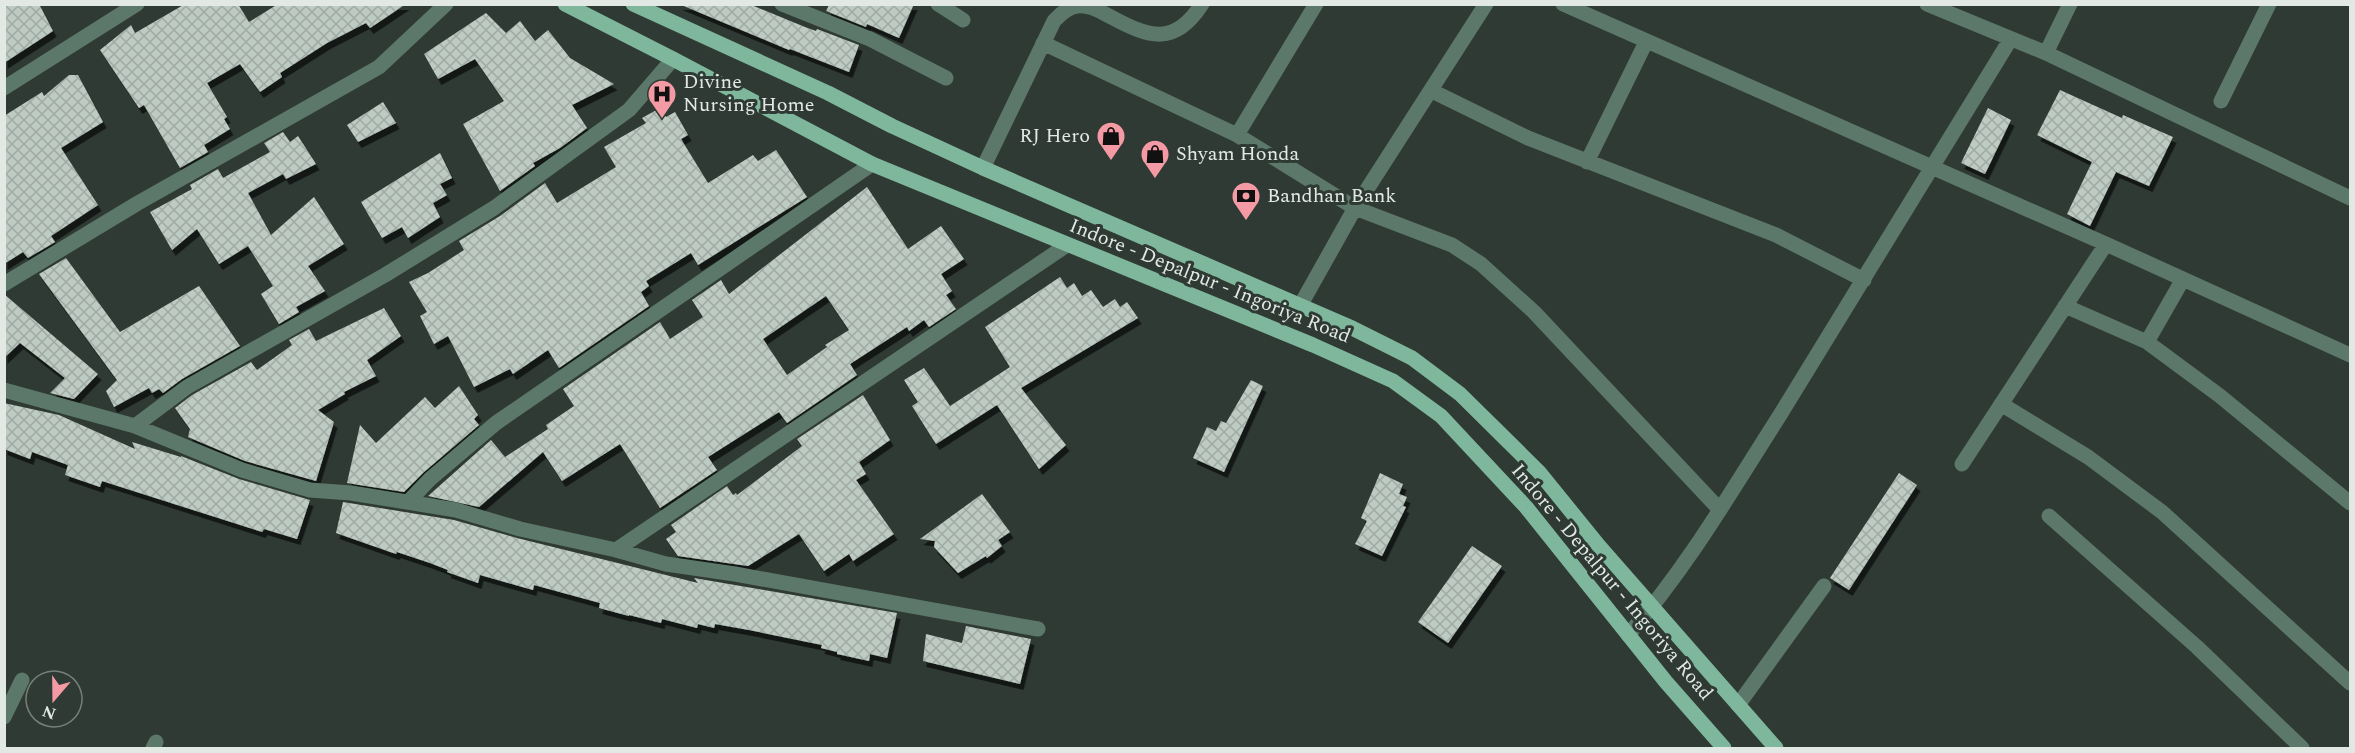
<svg xmlns="http://www.w3.org/2000/svg" width="2355" height="753" viewBox="0 0 2355 753" font-family="Spectral,serif">
	<style>
		.building { fill: url(#building-cross-hatch); fill-rule: evenodd; filter: url(#shadow) }
		.lines { fill: none; stroke-linecap: round; stroke-linejoin: round }
		.street { stroke: #5c786a; stroke-width: 15 }
		.primary { stroke: #7eb79b; stroke-width: 15 }
		.labels { text-anchor: middle; dominant-baseline: central; stroke-width: 6; stroke-linejoin: round; paint-order: stroke }
		.poi-label { font-size: 20px; fill: #e2e9e5; stroke: #2f3a34; text-anchor: start }
		.street-label { font-size: 20px; fill: #e2e9e5; stroke: #2f3a34 }
	</style>
	<defs>
		<pattern id="building-cross-hatch" width="8" height="8" patternUnits="userSpaceOnUse" patternTransform="scale(1.5)"><rect width="8" height="8" fill="#bdcbc3"/><path d="M0 0l8 8M0 8l8-8" fill="none" stroke="#9faaa4"/></pattern>
		<filter id="shadow"><feDropShadow dx="3.5" dy="6" stdDeviation="0" flood-color="#0009"/></filter>
	</defs>
	<rect width="100%" height="100%" fill="#2f3a34"/>
	<path class="building" d="M4,4H39L53,31L4,63Z
		M185,4H238L249,22L278,4H406L370,28L366,23L327,43L280,73L282,77L260,92L240,64L207,83L227,117L224,119L230,129L204,145L208,152L180,168L144,105L139,108L100,50L131,25L135,33Z
		M679,4H749L805,27L816,31L817,29L859,45L849,72L790,49L789,50Z
		M827,4H914L899,38L867,24L866,27L826,11L829,5Z
		M486,13L506,33L520,21L535,41L548,30L570,58L614,84L572,105L587,128L560,148L533,163L535,166L500,191L463,124L504,101L475,59L438,79L424,54Z
		M69,75H78L103,122L61,148L98,205L51,236L55,242L28,258L23,252L4,264V116L42,92L44,96Z
		M2060,90L2122,118L2123,115L2173,137L2149,186L2116,172L2090,226L2067,214L2092,162L2037,135Z
		M383,102L396,123L358,142L347,125Z
		M660,108L666,117L675,112L688,135L681,139L708,183L753,155L758,161L776,150L807,197L698,265L691,253L646,281L649,286L641,292L649,306L559,368L548,350L513,374L510,369L474,387L448,336L434,344L420,316L427,312L409,282L428,273L464,250L459,241L500,216L545,183L557,203L616,167L604,147L646,123L642,118Z
		M1988,108L2011,120L1985,174L1961,163Z
		M283,132L290,142L298,136L316,164L286,179L283,174L248,193L271,235L314,197L344,244L308,266L325,291L296,307L299,312L279,324L261,294L273,286L248,246L219,264L197,229L172,250L150,212L192,189L190,185L218,169L223,178L270,152L264,143Z
		M440,153L452,178L440,184L447,195L433,203L440,217L408,238L402,227L382,238L361,202Z
		M867,187L908,249L941,226L964,259L941,274L952,291L946,295L956,309L929,327L924,320L909,331L907,327L850,364L857,375L787,423L779,412L708,457L717,470L660,508L620,444L562,481L543,452L479,507L428,496L491,440L505,457L548,429L546,425L574,406L563,389L660,322L670,339L703,317L692,300L721,280L729,294ZM826,296L849,330L825,345L827,347L787,375L763,339Z
		M66,258L120,332L199,286L240,346L182,379L163,393L159,389L152,393L149,388L114,407L106,391L117,380L39,274Z
		M1060,277L1067,288L1074,283L1082,296L1091,290L1103,307L1115,299L1120,307L1127,302L1138,318L1021,388L1066,445L1039,469L997,405L936,444L912,406L918,402L904,380L924,368L950,406L1010,367L985,327Z
		M4,294L98,374L74,399L50,393L65,378L20,343L4,358Z
		M384,308L401,336L367,360L376,376L344,392L345,394L318,410L334,422L316,481L245,461L188,437L190,429L175,408L192,395L251,362L257,370L292,345L289,340L309,329L316,341Z
		M1251,380L1263,386L1224,472L1193,458L1207,427L1216,431L1221,421L1226,423Z
		M459,386L478,415L474,419L479,425L424,472L404,492L347,483L360,425L376,443L425,397L435,408Z
		M863,395L890,440L859,462L866,474L856,480L894,534L853,561L849,554L824,571L799,534L748,566L678,556L666,539L676,532L671,525L727,486L733,495L736,493L737,495L802,446L797,439Z
		M4,403L59,415L135,449L132,442L181,457V456L239,479L310,500L297,539L264,529L262,532L102,481L100,487L65,475L68,465L32,452L30,459L4,449Z
		M1380,473L1403,484L1399,494L1407,497L1403,506L1406,507L1382,556L1355,544L1367,521L1361,518Z
		M1899,473L1917,485L1849,590L1830,578Z
		M982,494L1010,532L998,540L1002,546L987,558L986,556L958,573L934,547L935,541L920,539Z
		M343,502L454,520L517,538L698,583L694,578L897,613L887,658L870,654L869,661L837,654V652L821,648L822,645L749,630L715,624L714,628L698,624L697,628L662,619L661,623L629,615V616L599,608L600,603L534,585L533,590L480,575L478,583L447,572L448,570L430,563L397,552L396,554L336,533Z
		M1472,546L1502,566L1448,643L1418,622Z
		M966,626L1031,639L1020,684L923,661L926,634L962,643Z"/>
	<g class="lines">
		<path class="street" d="M782,4L870,39L946,78
			M938,4L963,20
			M1563,4L2106,244L2350,355
			M1927,4L2046,53L2350,198
			M1043,43L1237,135L1355,208L1452,245L1481,264L1534,312L1720,510
			M2046,53L2070,4
			M4,88L137,4
			M1432,91L1528,138L1776,235L1864,280
			M2221,101L2269,4
			M1237,135L1316,4
			M1587,162L1646,42
			M983,168L1054,21C1060,15 1067,7 1077,6C1089,4 1101,12 1111,17C1150,38 1175,46 1202,4
			M4,284L138,203L379,67L446,4
			M1300,306L1355,208L1486,4
			M2065,306L2147,342L2220,396L2350,503
			M2147,342L2183,279
			M4,390L135,426L242,470L310,490L351,493L456,510L520,529L616,550L666,564L735,574L1038,629
			M2001,404L2088,457L2162,512L2350,683
			M135,426L187,387L385,275L494,208L629,110L673,59
			M1962,464L2106,244
			M408,502L430,479L496,423L872,164
			M2049,516L2197,647L2302,748
			M616,550L1067,245
			M1628,635C1687,568 1732,490 1780,415C1858,290 1934,165 2010,40
			M1738,705L1824,586
			M4,717L22,680
			M153,748L156,742"/>
		<path class="primary" d="M565,4L673,59L872,164L1313,345L1393,381L1441,416L1526,507L1666,682L1724,748
			M633,4L828,93L892,126L983,168L1352,328L1412,358L1460,394L1539,472L1599,546L1776,748"/>
	</g>
	<defs>
		<g id="hospital-pin" transform="scale(1.5)"><path d="M0 17L-7.5 6A9.5 9.5 0 1 1 7.5 6Z" fill="#f49aa4" stroke="#2f3a34"/><path d="M-5-5h3v3.5h4V-5h3V5h-3V1.5h-4V5h-3Z" fill="#111"/></g>
		<g id="shop-pin" transform="scale(1.5)"><path d="M0 17L-7.5 6A9.5 9.5 0 1 1 7.5 6Z" fill="#f49aa4" stroke="#2f3a34"/><path d="M-5-2.5h2.3a2.7 3.5 0 0 1 5.4 0H5L5.5 6h-11ZM-1.5-2.5h3a1.5 2.3 0 0 0-3 0Z" fill="#111"/></g>
		<g id="bank-pin" transform="scale(1.5)"><path d="M0 17L-7.5 6A9.5 9.5 0 1 1 7.5 6Z" fill="#f49aa4" stroke="#2f3a34"/><path d="M-6-4H6V4H-6ZM0-2.3a2.3 2.3 0 1 0 0 4.6a2.3 2.3 0 1 0 0-4.6Z" fill="#111"/></g>
	</defs>
	<g fill-rule="evenodd">
		<use href="#hospital-pin" x="662" y="94"/>
		<use href="#shop-pin" x="1111" y="136"/>
		<use href="#shop-pin" x="1155" y="154"/>
		<use href="#bank-pin" x="1246" y="196"/>
	</g>
	<g class="labels">
		<g class="poi-label">
			<text x="683" y="82">Divine<tspan x="683" dy="23">Nursing Home</tspan></text>
			<text x="1090" y="136" text-anchor="end">RJ Hero</text>
			<text x="1176" y="154">Shyam Honda</text>
			<text x="1267" y="196">Bandhan Bank</text>
		</g>
		<g class="street-label">
			<text transform="translate(1210 281) rotate(22)">Indore - Depalpur - Ingoriya Road</text>
			<text transform="translate(1612 582) rotate(50)">Indore - Depalpur - Ingoriya Road</text>
		</g>
	</g>
	<rect width="2355" height="753" fill="none" stroke="#e2e9e5" stroke-width="12"/>
	<g transform="translate(54 699) rotate(200)"><circle r="28" fill="#2f3a34" stroke="#77807b" stroke-width="1.5"/>
	<path d="M0-4.5L10 22L0 15L-10 22Z" fill="#f49aa4"/>
	<text y="-9" font-size="16" font-weight="bold" text-anchor="middle" fill="#e2e9e5">N</text>
	</g>
</svg>
